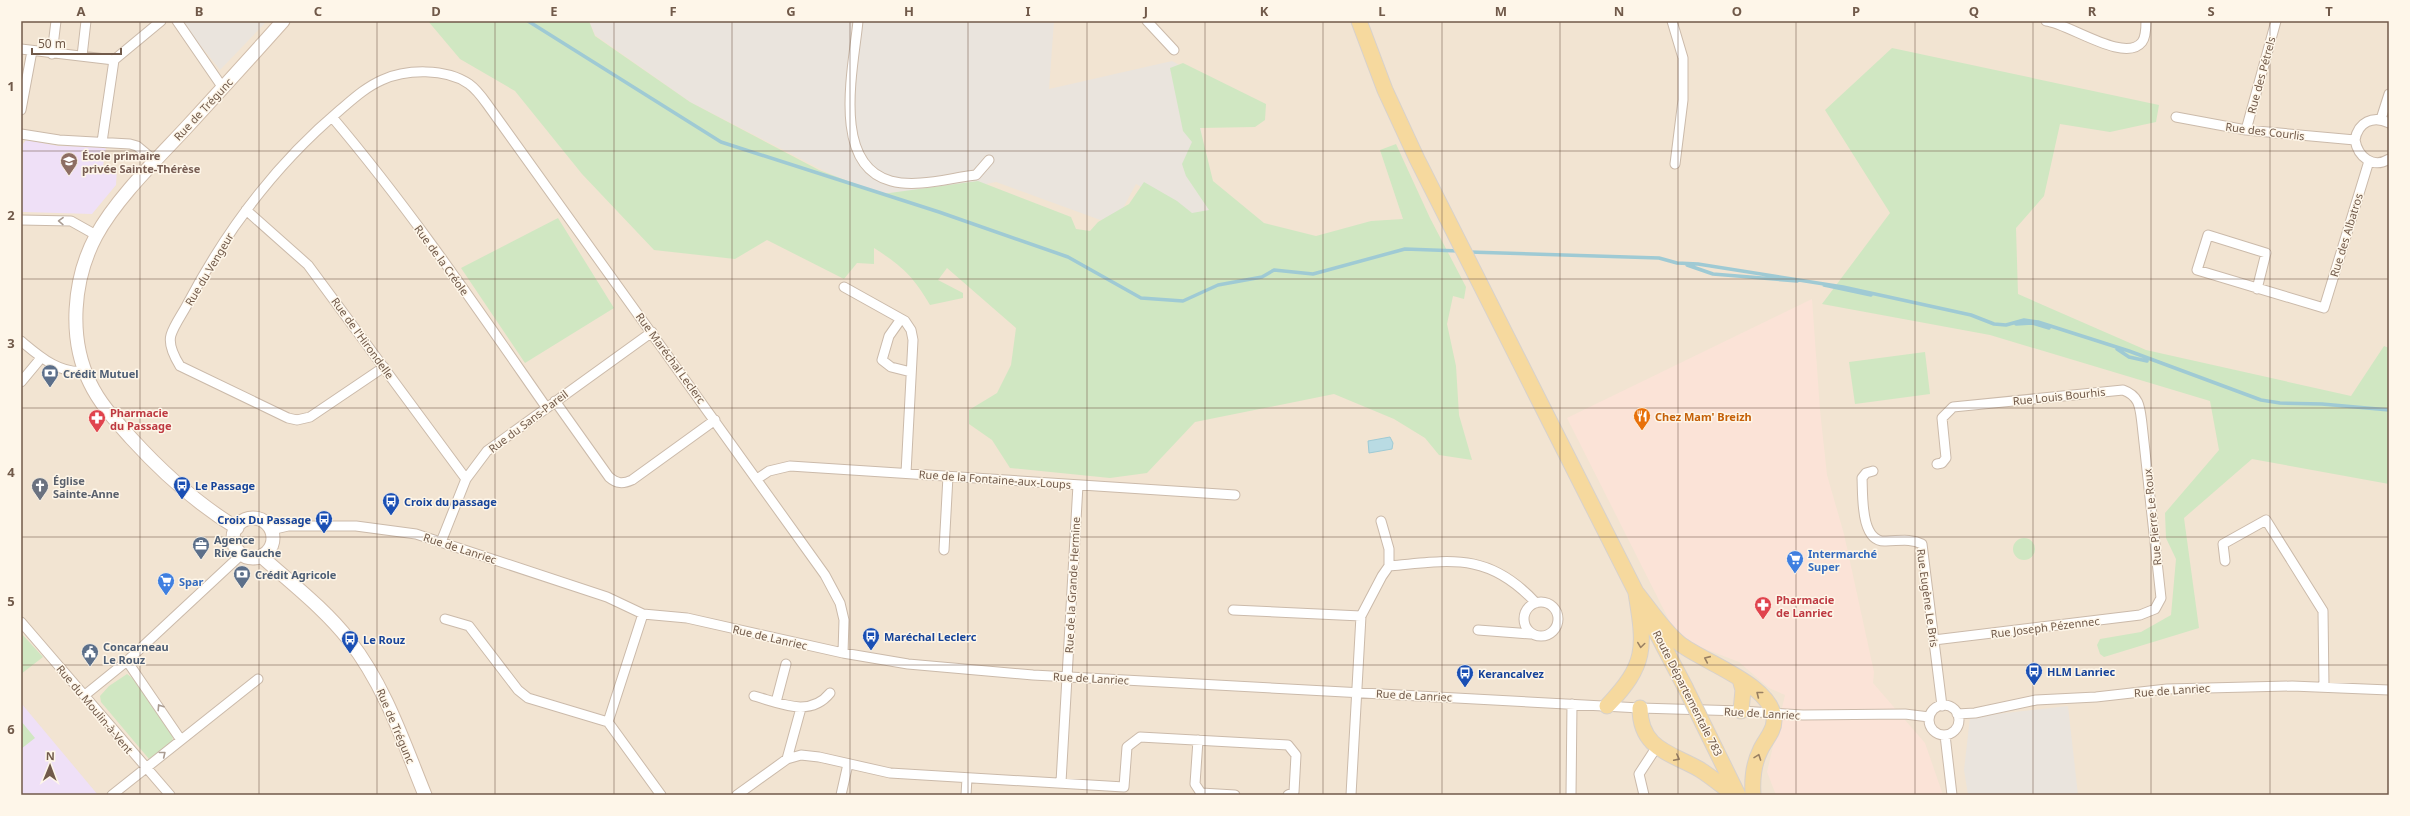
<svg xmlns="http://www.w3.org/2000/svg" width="2410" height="816" viewBox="0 0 2410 816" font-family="'Noto Sans',sans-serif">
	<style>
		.residential { fill: #f2e4d2 }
		.commercial { fill: #fbe3d7 }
		.industrial { fill: #eae4dd }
		.education { fill: #efe0f7 }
		.green { fill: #d0e7c2 }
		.water { fill: #b9dbe3; stroke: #9fcad4 }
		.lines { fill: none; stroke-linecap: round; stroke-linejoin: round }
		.stream { stroke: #9fcad4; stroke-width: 3.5 }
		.minor-casing { stroke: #cbbaaa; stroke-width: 11 }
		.secondary-casing { stroke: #d0bcaa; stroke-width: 15 }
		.primary-casing { stroke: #d7d1cc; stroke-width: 17 }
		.minor { stroke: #fff; stroke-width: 9 }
		.secondary { stroke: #fff; stroke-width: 13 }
		.primary { stroke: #f6d99e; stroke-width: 15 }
		.primary-bridge-casing { stroke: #d7d1cc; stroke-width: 17; stroke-linecap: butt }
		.primary-bridge { stroke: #f6d99e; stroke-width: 15 }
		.oneway { stroke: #aa9c92 }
		.oneway2 { stroke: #998063 }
		.grid { fill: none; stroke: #715a4a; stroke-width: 1; stroke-opacity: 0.55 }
		.labels { text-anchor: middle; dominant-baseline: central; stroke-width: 3; stroke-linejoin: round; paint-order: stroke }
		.street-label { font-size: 11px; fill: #715a4a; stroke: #fef6e9 }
		.education-label { font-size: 11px; font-weight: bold; fill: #785e54; stroke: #fef6e9; text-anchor: start }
		.service-label { font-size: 11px; font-weight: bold; fill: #4e5e75; stroke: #fef6e9; text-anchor: start }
		.health-label { font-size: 11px; font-weight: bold; fill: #be3a42; stroke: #fef6e9; text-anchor: start }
		.food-label { font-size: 11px; font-weight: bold; fill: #c56008; stroke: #fef6e9; text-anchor: start }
		.worship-label { font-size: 11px; font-weight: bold; fill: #5b616d; stroke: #fef6e9; text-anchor: start }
		.transit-label { font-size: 11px; font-weight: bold; fill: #164399; stroke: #fef6e9; text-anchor: start }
		.shop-label { font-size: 11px; font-weight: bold; fill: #366cbe; stroke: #fef6e9; text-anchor: start }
		.neatline { fill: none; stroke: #715a4a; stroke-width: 1.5 }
		.grid-label { font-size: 13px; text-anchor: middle; font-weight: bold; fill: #715a4a }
	</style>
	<rect width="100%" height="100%" fill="#fbf2e3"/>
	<path class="residential" d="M21,21H2389V795H21Z"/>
	<path class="commercial" d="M1812,299L1820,410L1827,475L1844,534L1874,672L1873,683L1925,743L1943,795H1776L1767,772L1785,695L1769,688L1739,662L1695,645L1673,628L1567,418Z"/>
	<path class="industrial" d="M181,21H267L220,70Z
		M589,21H1054L1049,89L1172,61L1194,73L1209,193L1228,216L1199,217L1136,184L1114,225L996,182L887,203L690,102L595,35Z
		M2068,706L2078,795H1968L1964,770L1970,717Z"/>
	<path class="education" d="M26,140L59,146L106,147L103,166L117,167L116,185L92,214L23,212L21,210L23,144Z
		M21,703L98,795H21Z"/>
	<path class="green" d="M428,21H589L595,36L690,102L819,170L882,194L978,181L1071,217L1076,229L1090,231L1098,222L1129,204L1144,182L1177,201L1192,213L1209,210L1186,176L1182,164L1192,142L1183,131L1170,68L1183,63L1266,104L1265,120L1255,127L1200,128L1213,181L1264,223L1316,236L1371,221L1403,219L1380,150L1396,144L1430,218L1466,287L1464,299L1453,296L1447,324L1456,366L1459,415L1472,460L1439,455L1425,438L1394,419L1334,394L1195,422L1147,473L1110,478L1010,468L992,440L969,424V410L997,393L1011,365L1016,328L947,268L938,280L963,293V298L930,305C913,276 902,266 874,248V264L857,263L844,279L767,240L735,259L654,250L582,174L515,91L460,59Z
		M1892,48L2159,105L2156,122L2110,132L2060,124L2044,196L2016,228L2018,294L2146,350L2351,396L2384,346L2389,348V484L2252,459L2184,518L2199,628L2104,657L2100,654L2097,645L2100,639L2141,632L2171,615L2176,559L2166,538L2165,513L2219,450L2210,401L1990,335L1822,304L1890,213L1825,110Z
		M558,218L614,308L525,363L461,268Z
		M1925,352L1930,394L1855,404L1849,362Z
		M2013 549a11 11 0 1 1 22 0a11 11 0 1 1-22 0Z
		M21,633L43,657L21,674Z
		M127,674L135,680L173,737L172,742L149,759L101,702L100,696L109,686Z
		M21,721L35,738L21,749Z"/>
	<path class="water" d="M1390,437L1393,443L1392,449L1369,453L1368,441Z"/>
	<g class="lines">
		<path class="stream" d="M528,21L721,142L939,212L1068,257L1141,298L1183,301L1218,285L1262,277L1274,270L1313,274L1405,249L1459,251
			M1469,252L1659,258L1677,263L1698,264L1843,287L1971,315L1994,324L2006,325L2024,320L2038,322L2129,351L2261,400L2280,403L2322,404L2389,410
			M1687,265L1713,274L1797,281
			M1824,285L1871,295
			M2016,324L2032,323L2049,328
			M2117,349L2129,357L2147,361"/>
		<g class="minor-casing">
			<path id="minor" d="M177,21L223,88
				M858,21C854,65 830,165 891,181C917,188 949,178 976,175L989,160
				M1147,21L1174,50
				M1672,21L1683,58V100L1675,164
				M2046,21C2068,23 2125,64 2142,42C2146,37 2146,27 2146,21
				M21,49L114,60
				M52,54L56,21
				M82,56L86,21
				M21,110L32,51
				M332,117C410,209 477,308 546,407
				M2176,117L2246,130L2355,140
				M2381,119L2389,94
				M2389,123C2373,115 2358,122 2355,140C2358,157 2373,169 2389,159
				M2246,130L2276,21
				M21,134L59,140L130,144L137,146L155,161
				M102,142L114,60L161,21
				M246,210L308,265L466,479
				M21,220L71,221L96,235
				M844,287L905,321L911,330L913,340L906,473
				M2257,289L2266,253L2208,235L2197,270L2324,308L2369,161
				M901,319L889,336L882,360L891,367L911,372
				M21,341C39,356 60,375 86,371
				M384,367L310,417L297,420L288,418L180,366C175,358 168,345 171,335C174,325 183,313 188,303C226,231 277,163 340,110C353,99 366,87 382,80C406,69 446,68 469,84C476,89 482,97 487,104L825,575L840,603L844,620L843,653
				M21,382L41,358
				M555,401L609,477C617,484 623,484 632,480L715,420
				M1873,471L1866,473L1862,478C1863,495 1860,543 1886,541C1899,541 1910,538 1922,544L1942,706
				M757,479L769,471L790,466L1235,495
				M271,530L288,526H356L416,534L607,597L643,614L687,618L843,653L908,664L1033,675L1640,708L1741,711L1803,715L1905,714L1929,717
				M441,542L466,479L487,451L652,332
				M944,550L948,476
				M2225,561L2223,544L2266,520L2323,611L2324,687
				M1389,566C1452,560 1489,552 1536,603
				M1524 619a17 17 0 1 1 34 0a17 17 0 1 1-34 0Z
				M1233,610L1361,616
				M445,619L469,626L518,690L528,698L608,722
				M21,622L170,795
				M1478,630L1531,634
				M1934,640L2140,615L2155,609L2161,598L2142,424C2140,408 2140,396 2123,390L1953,407L1942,418L1946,458L1942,463L1937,464
				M127,661L181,740
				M85,695L127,661L242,554
				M754,696C780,703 810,718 830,693
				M776,702L786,664
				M1929 720a15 15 0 1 1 30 0a15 15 0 1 1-30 0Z
				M1957,714L1975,713L2036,700L2096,697L2167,689L2292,686L2389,690
				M608,722L643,614
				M608,722L661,795
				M1945,735L1952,795
				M1198,740L1195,784L1201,793L1235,795
				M787,759L801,708
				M1061,782L1078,485
				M112,795L258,679
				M737,795L787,759L801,755L819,757L890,773L1124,787L1127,747L1140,737L1288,745L1296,755L1294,792L1288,795
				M841,795L848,764
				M966,795L967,778
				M1351,795L1361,616L1382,576L1389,566V549L1381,521
				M1571,795L1572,704
				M1644,795L1639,774L1656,748"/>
		</g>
		<g class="secondary-casing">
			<path id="secondary" d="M233 538a20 20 0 1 1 40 0a20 20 0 1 1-40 0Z
				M237,528C197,504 162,472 131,438C116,421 100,404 90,383C68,338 73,279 96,236C116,199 156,160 185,129C218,93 251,57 283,21
				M261,556C291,583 325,609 349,640C385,686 403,741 425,795"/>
		</g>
		<g class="primary-casing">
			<path id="primary" d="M1359,21L1385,90L1417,159L1636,592C1649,608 1663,630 1679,643C1702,662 1775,685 1774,721C1774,732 1764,741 1760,751C1753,765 1752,779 1753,795
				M1650,620L1685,687
				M1740,679L1743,690L1741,711
				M1607,706C1647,664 1645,648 1636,593
				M1640,708C1640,749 1671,753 1699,769C1712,777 1722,786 1734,795
				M1710,738L1738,795"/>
		</g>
		<use href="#minor" class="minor"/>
		<use href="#secondary" class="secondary"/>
		<use href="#primary" class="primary"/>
		<g class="primary-bridge-casing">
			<path id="primary-bridge" d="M1685,687L1710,738"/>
		</g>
		<use href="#primary-bridge" class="primary-bridge"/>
	</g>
	<defs><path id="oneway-chevron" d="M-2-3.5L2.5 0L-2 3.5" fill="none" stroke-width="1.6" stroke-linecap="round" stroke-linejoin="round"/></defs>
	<g class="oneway">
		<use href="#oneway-chevron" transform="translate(61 221) rotate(-179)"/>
		<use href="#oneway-chevron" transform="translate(160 707) rotate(-123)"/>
		<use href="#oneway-chevron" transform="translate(163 754) rotate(-39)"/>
	</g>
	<g class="oneway2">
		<use href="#oneway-chevron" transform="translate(1641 645) rotate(98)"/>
		<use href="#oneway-chevron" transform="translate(1707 659) rotate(-156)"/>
		<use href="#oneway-chevron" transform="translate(1759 694) rotate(-142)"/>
		<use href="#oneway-chevron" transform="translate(1758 757) rotate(-70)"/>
		<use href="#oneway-chevron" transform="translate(1677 758) rotate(26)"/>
	</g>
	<path class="grid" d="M140,21V795M259,21V795M377,21V795M495,21V795M614,21V795M732,21V795M850,21V795M968,21V795M1087,21V795M1205,21V795M1323,21V795M1442,21V795M1560,21V795M1678,21V795M1796,21V795M1915,21V795M2033,21V795M2151,21V795M2270,21V795M21,151H2389M21,279H2389M21,408H2389M21,537H2389M21,665H2389"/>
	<defs>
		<g id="school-pin" transform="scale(0.9)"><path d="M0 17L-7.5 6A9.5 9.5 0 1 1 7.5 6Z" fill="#8d6e63" stroke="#fef6e9"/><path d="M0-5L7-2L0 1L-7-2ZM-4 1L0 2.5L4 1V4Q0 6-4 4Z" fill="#fff"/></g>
		<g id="bank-pin" transform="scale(0.9)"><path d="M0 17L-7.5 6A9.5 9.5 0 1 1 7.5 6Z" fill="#5c6f8a" stroke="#fef6e9"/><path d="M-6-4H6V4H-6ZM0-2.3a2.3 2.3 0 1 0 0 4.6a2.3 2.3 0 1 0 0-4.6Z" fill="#fff"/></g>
		<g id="restaurant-pin" transform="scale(0.9)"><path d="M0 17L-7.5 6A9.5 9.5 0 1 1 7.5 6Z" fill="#e8710a" stroke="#fef6e9"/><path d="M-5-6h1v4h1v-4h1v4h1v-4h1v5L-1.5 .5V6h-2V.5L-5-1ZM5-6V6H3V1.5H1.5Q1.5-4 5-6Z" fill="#fff"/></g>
		<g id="pharmacy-pin" transform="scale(0.9)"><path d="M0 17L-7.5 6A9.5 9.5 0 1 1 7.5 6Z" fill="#e0444e" stroke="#fef6e9"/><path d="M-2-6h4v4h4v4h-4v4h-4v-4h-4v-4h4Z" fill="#fff"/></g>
		<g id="bus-pin" transform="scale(0.9)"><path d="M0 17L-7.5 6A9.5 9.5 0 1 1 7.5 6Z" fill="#1a4fb4" stroke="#fef6e9"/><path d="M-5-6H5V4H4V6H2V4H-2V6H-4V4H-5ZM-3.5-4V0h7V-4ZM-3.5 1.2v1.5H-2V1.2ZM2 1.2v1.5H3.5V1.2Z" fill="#fff"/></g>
		<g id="church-pin" transform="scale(0.9)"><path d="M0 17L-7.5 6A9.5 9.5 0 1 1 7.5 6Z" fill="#6b7280" stroke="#fef6e9"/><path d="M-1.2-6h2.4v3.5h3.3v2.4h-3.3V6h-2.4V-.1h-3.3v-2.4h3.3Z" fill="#fff"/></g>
		<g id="office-pin" transform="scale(0.9)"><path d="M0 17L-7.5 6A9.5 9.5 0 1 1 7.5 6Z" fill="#5c6f8a" stroke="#fef6e9"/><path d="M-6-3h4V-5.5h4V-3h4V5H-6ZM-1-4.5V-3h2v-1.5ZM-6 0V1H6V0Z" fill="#fff"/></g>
		<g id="supermarket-pin" transform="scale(0.9)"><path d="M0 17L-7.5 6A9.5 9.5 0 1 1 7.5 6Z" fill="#3f7fe0" stroke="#fef6e9"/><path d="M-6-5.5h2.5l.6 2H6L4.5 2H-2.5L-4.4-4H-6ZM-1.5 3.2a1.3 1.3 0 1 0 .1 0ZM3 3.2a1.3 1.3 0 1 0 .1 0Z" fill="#fff"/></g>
		<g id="civic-pin" transform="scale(0.9)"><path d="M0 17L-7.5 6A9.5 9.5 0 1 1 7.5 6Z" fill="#5c6f8a" stroke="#fef6e9"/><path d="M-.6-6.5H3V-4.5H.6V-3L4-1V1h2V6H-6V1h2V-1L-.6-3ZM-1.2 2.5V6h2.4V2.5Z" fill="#fff"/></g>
	</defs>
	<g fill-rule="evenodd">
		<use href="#school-pin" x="69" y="161"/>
		<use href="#bank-pin" x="50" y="373"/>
		<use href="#restaurant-pin" x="1642" y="416"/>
		<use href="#pharmacy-pin" x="97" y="418"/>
		<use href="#bus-pin" x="182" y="485"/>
		<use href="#church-pin" x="40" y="486"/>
		<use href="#bus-pin" x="391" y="501"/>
		<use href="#bus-pin" x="324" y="519"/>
		<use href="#office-pin" x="201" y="545"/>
		<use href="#supermarket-pin" x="1795" y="559"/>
		<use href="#bank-pin" x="242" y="574"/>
		<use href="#supermarket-pin" x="166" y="581"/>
		<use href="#pharmacy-pin" x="1763" y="605"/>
		<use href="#bus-pin" x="871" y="636"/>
		<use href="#bus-pin" x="350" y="639"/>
		<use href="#civic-pin" x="90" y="652"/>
		<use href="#bus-pin" x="2034" y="671"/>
		<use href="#bus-pin" x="1465" y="673"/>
	</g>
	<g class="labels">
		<g class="street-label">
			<text transform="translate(2261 75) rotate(-75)">Rue des Pétrels</text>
			<text transform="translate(203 109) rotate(-47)">Rue de Trégunc</text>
			<text transform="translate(2265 131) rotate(7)">Rue des Courlis</text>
			<text transform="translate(2346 235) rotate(-73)">Rue des Albatros</text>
			<text transform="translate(442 260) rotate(54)">Rue de la Créole</text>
			<text transform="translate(209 269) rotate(-59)">Rue du Vengeur</text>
			<text transform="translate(363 338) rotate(54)">Rue de l'Hirondelle</text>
			<text transform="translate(671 358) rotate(54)">Rue Maréchal Leclerc</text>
			<text transform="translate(2059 396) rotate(-6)">Rue Louis Bourhis</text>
			<text transform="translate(528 421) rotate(-37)">Rue du Sans-Pareil</text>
			<text transform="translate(995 479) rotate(4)">Rue de la Fontaine-aux-Loups</text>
			<text transform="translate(2152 517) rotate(-96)">Rue Pierre Le Roux</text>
			<text transform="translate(460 548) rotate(18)">Rue de Lanriec</text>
			<text transform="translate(1072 585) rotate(-87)">Rue de la Grande Hermine</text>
			<text transform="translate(1928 598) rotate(82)">Rue Eugène Le Bris</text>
			<text transform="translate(2045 627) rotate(-7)">Rue Joseph Pézennec</text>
			<text transform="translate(770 637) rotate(13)">Rue de Lanriec</text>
			<text transform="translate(1091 678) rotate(3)">Rue de Lanriec</text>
			<text transform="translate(2172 690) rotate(-4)">Rue de Lanriec</text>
			<text transform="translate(1688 693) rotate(63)">Route Départementale 783</text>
			<text transform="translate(1414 695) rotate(3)">Rue de Lanriec</text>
			<text transform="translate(95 709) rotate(50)">Rue du Moulin-à-Vent</text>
			<text transform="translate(1762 713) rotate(3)">Rue de Lanriec</text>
			<text transform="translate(396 726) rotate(67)">Rue de Trégunc</text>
		</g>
		<g class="education-label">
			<text x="82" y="155">École primaire<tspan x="82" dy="13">privée Sainte-Thérèse</tspan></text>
		</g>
		<g class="service-label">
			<text x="63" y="373">Crédit Mutuel</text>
			<text x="214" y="539">Agence<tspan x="214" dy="13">Rive Gauche</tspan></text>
			<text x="255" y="574">Crédit Agricole</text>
			<text x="103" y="646">Concarneau<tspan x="103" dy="13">Le Rouz</tspan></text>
		</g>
		<g class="health-label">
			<text x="110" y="412">Pharmacie<tspan x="110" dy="13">du Passage</tspan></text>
			<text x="1776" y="599">Pharmacie<tspan x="1776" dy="13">de Lanriec</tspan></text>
		</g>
		<g class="food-label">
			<text x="1655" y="416">Chez Mam' Breizh</text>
		</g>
		<g class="worship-label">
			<text x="53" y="480">Église<tspan x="53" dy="13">Sainte-Anne</tspan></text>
		</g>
		<g class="transit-label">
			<text x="195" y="485">Le Passage</text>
			<text x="404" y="501">Croix du passage</text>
			<text x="311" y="519" text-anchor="end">Croix Du Passage</text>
			<text x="884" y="636">Maréchal Leclerc</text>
			<text x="363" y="639">Le Rouz</text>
			<text x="2047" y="671">HLM Lanriec</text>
			<text x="1478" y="673">Kerancalvez</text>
		</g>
		<g class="shop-label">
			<text x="1808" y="553">Intermarché<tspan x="1808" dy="13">Super</tspan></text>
			<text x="179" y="581">Spar</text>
		</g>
	</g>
	<rect width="2410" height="816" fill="none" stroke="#fef6e9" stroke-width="44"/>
	<g transform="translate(50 766) rotate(1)" stroke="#fef6e9" stroke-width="3" paint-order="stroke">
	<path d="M0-3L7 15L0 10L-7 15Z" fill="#715a4a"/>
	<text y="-6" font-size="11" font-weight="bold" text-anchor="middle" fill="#715a4a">N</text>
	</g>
	<path d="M32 48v6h89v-6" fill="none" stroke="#715a4a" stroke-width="2"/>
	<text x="38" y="48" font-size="12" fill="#715a4a" stroke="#fef6e9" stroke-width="3" paint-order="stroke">50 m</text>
	<rect x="22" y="22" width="2366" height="772" class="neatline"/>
	<g class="grid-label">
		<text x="81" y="16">A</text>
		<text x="199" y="16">B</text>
		<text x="318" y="16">C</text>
		<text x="436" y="16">D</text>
		<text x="554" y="16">E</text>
		<text x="673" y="16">F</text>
		<text x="791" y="16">G</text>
		<text x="909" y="16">H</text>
		<text x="1028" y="16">I</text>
		<text x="1146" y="16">J</text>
		<text x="1264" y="16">K</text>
		<text x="1382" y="16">L</text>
		<text x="1501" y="16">M</text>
		<text x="1619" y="16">N</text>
		<text x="1737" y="16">O</text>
		<text x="1856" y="16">P</text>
		<text x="1974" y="16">Q</text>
		<text x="2092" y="16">R</text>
		<text x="2211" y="16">S</text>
		<text x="2329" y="16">T</text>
		<text x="11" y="91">1</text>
		<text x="11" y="220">2</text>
		<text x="11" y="348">3</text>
		<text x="11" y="477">4</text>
		<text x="11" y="606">5</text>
		<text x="11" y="734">6</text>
	</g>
</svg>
